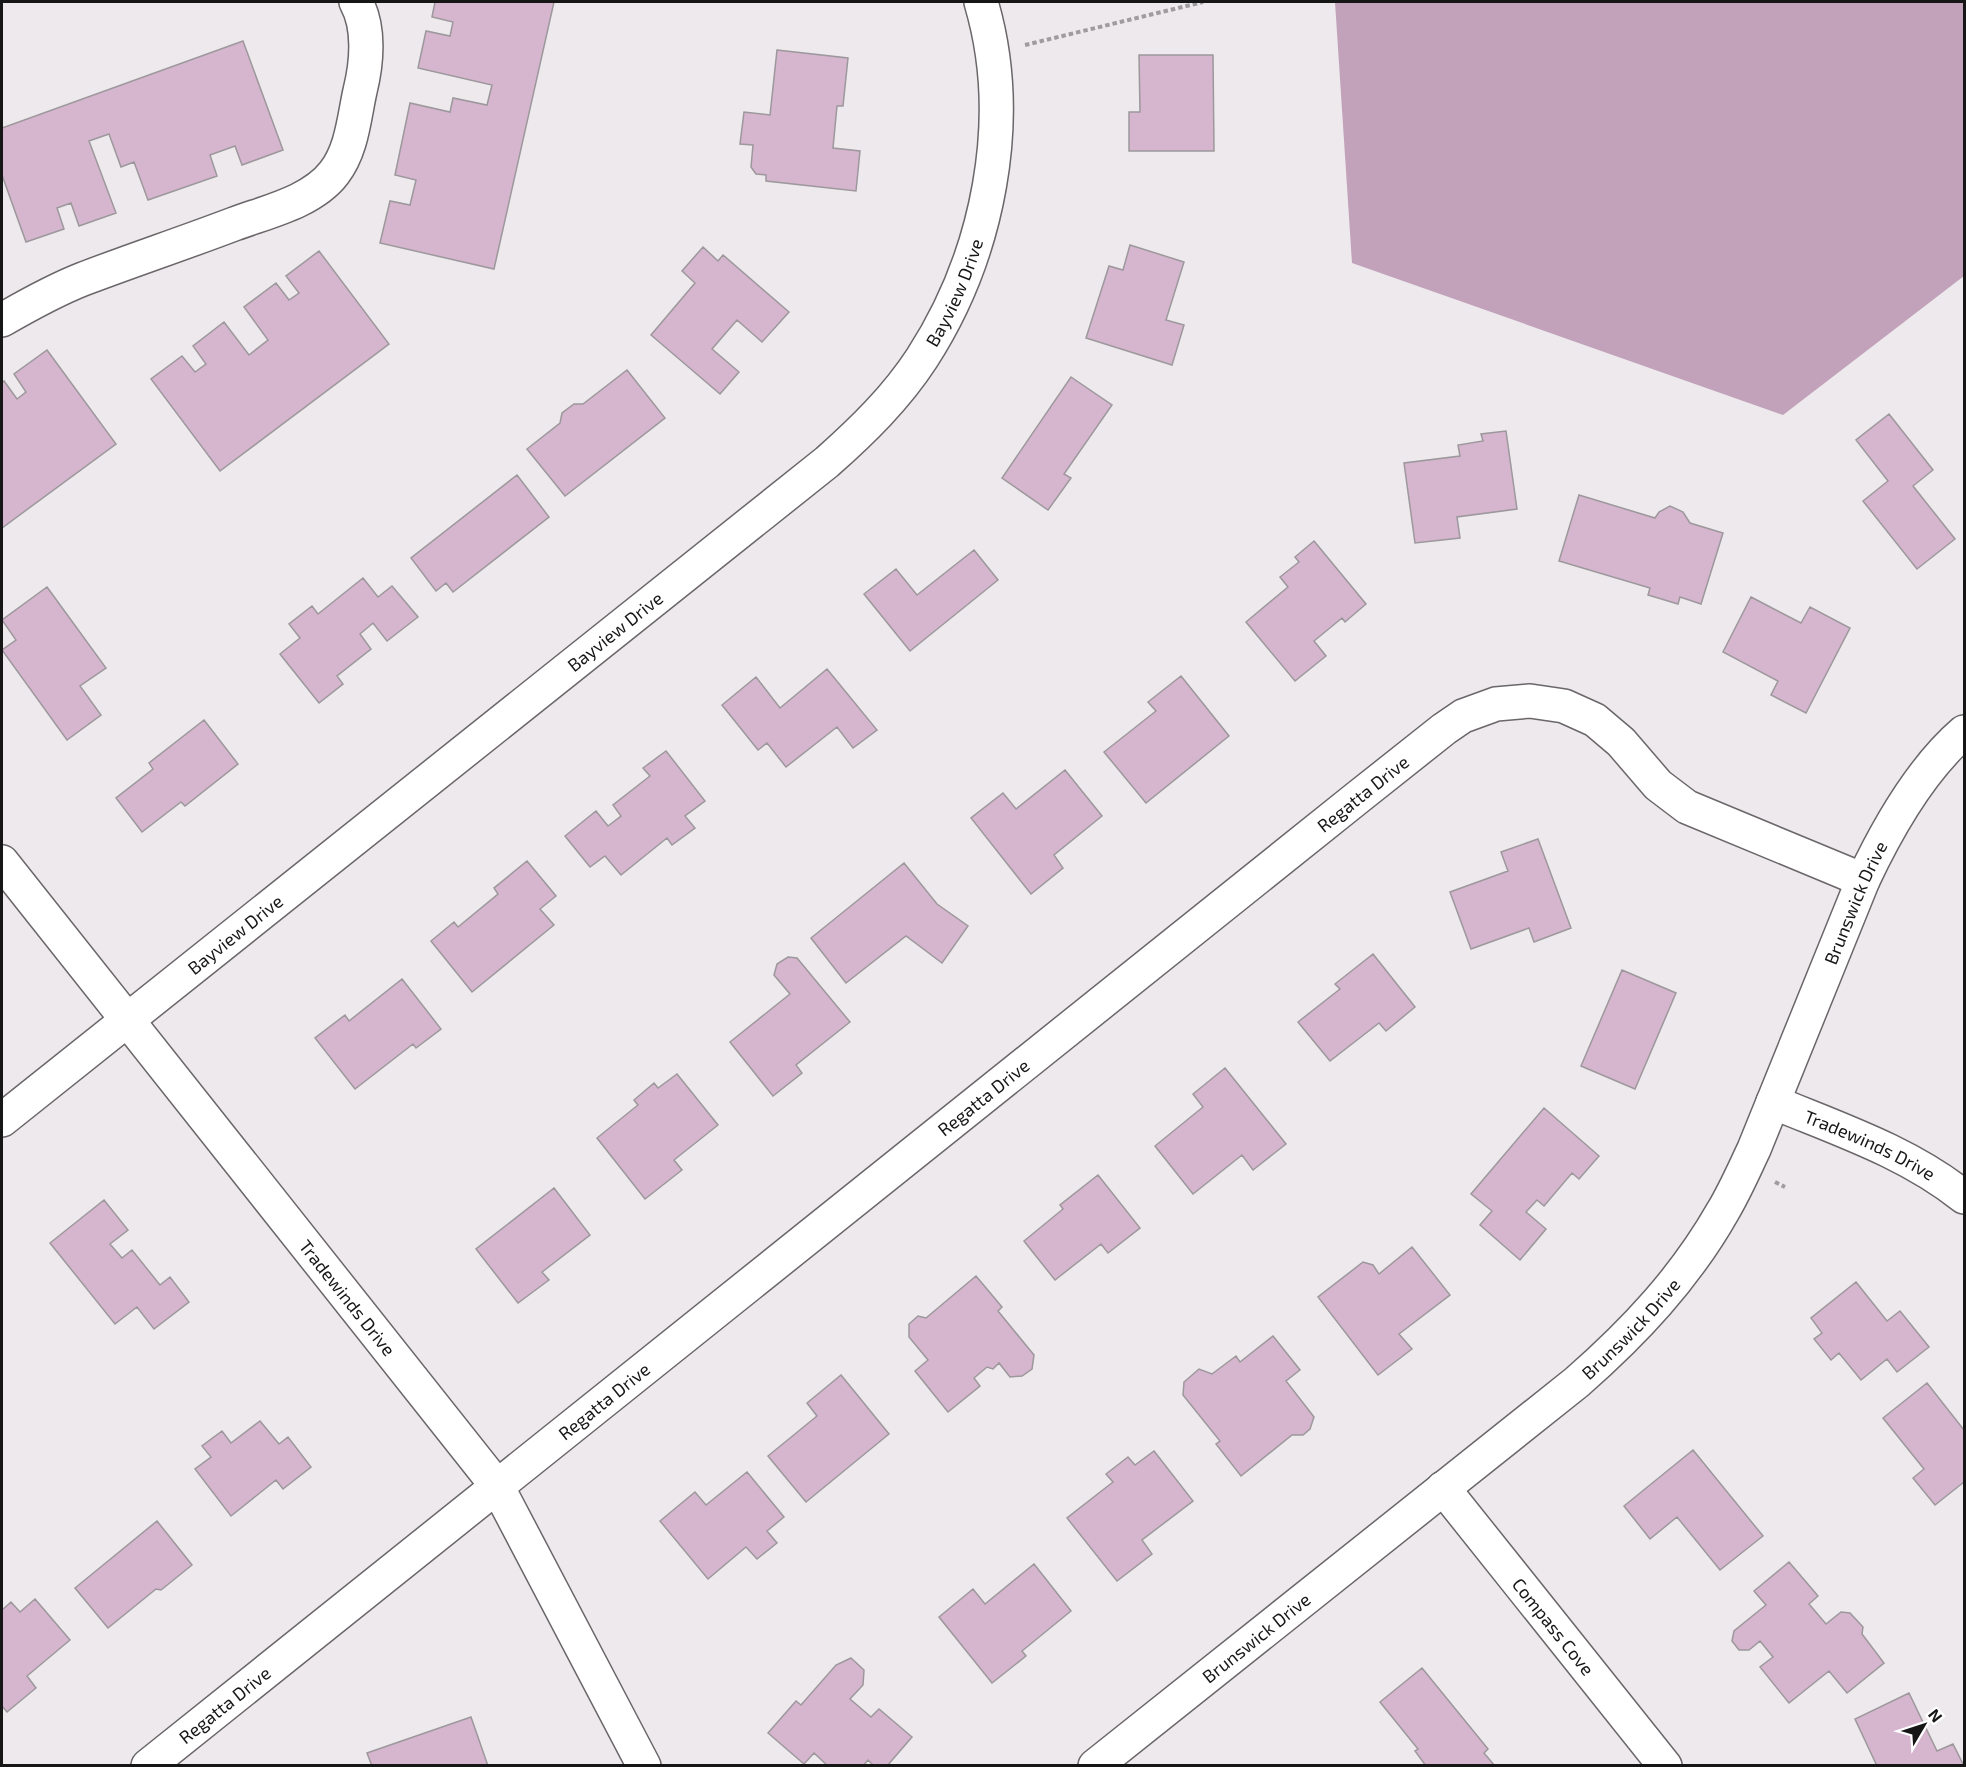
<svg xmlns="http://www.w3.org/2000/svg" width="1966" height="1767" viewBox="0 0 1966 1767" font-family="'Exo 2',sans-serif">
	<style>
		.forest { fill: #c2a2bb }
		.building { fill: #d6b5cf; stroke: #9c989b; stroke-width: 1.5 }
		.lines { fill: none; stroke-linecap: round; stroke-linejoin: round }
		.minor-casing { stroke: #6a6669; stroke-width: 36 }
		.path { stroke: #9f9c9e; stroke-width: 4; stroke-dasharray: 4.5 3; stroke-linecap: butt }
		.minor { stroke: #fff; stroke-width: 33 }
		.labels { text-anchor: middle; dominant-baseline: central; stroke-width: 4.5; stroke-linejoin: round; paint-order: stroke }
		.street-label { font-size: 18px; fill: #171617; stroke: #fff }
	</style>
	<rect width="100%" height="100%" fill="#ede9ec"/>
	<path class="forest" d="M1335,2H1964V276L1783,415L1352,263Z"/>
	<path class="building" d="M435,2H554L494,269L380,243L390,201L410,205L416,180L395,175L410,103L450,112L453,98L487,105L492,85L418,68L426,31L450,36L453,22L432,17Z
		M243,41L283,150L242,165L235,146L210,155L217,176L148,200L134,162L121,167L109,134L89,141L116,213L79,226L71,203L57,208L64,229L26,242L2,175V128Z
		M777,50L848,58L843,106H837L833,148L860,151L856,191L766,181V175L756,174L751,167L753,145L740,144L744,112L770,115Z
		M1139,55H1213L1214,151H1129V112H1140Z
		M1130,245L1184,262L1166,320L1184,325L1172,365L1086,338L1109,266L1123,270Z
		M703,247L718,261L723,255L789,312L762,342L737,320L712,349L739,372L720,394L651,335L695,283L682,271Z
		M319,251L389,344L220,471L151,379L182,356L195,372L206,364L193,346L224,322L249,355L268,340L244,307L276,283L289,300L299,293L286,276Z
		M47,350L116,444L2,528V383L4,381L17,399L26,392L14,374Z
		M627,370L665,418L565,496L527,449L560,423L562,413L574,404H583Z
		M1071,377L1112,405L1064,474L1071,478L1048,510L1002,478Z
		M1889,414L1933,470L1913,486L1955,539L1917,569L1863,501L1888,481L1856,440Z
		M1506,431L1517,509L1457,517L1460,538L1415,543L1404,463L1460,456L1458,445L1483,441L1481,434Z
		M517,475L549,517L453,592L446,583L436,591L411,558Z
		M1579,495L1655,518L1659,512L1670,506L1683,512L1690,523L1723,533L1701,604L1680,597L1678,604L1648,595L1650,588L1559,561Z
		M1314,541L1366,604L1345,622L1342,618L1314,641L1326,656L1295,681L1246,622L1288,587L1280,577L1299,562L1295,557Z
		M974,550L998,580L910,651L864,594L896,569L917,595Z
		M363,578L378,597L392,586L418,617L387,641L373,623L360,634L371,649L337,676L343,684L319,703L280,654L300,638L289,624L312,606L318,614Z
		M47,587L106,668L80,686L101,715L67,740L2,650L16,640L2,620Z
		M1751,597L1801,623L1810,607L1850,628L1806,713L1771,695L1778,681L1723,652Z
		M827,669L877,730L853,748L837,727L786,767L767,743L758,750L722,705L756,677L780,708Z
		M1181,676L1229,736L1146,803L1104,752L1156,711L1148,702Z
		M204,720L238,764L185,806L181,802L142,832L116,798L153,769L149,763Z
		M666,751L705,801L685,816L695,828L672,845L667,838L621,875L605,856L590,867L565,836L596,811L608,826L621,816L613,805L650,776L643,768Z
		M1065,770L1102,816L1054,855L1063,868L1031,894L971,818L1003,793L1016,809Z
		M1538,839L1571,928L1534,942L1529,928L1471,949L1450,892L1508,871L1501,852Z
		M527,861L556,896L540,909L554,925L472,992L431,941L454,922L458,927L498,894L494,888Z
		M904,863L937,904L968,926L942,963L906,936L846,983L811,938Z
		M1373,954L1415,1007L1386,1031L1379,1023L1330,1061L1298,1022L1340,989L1335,984Z
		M788,957L797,958L850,1022L796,1065L802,1073L773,1096L730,1042L790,994L774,975L777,964Z
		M1622,970L1676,993L1635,1089L1581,1066Z
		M402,979L441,1029L416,1048L413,1044L355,1089L315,1038L345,1015L349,1021Z
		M1225,1068L1286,1144L1253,1170L1242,1155L1193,1194L1155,1146L1203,1107L1193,1094Z
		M677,1074L718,1125L674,1160L682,1170L645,1199L597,1138L638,1105L634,1100L654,1083L658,1088Z
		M1544,1108L1599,1156L1579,1179L1572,1173L1544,1206L1537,1200L1526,1212L1546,1229L1520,1260L1480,1225L1492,1211L1471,1194Z
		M1098,1175L1140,1228L1108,1253L1101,1244L1055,1280L1024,1241L1063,1209L1060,1205Z
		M554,1188L590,1235L542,1272L549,1280L518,1303L476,1249Z
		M104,1200L128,1230L110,1244L122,1258L132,1250L160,1285L170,1277L189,1302L154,1329L137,1307L115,1324L50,1243Z
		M1412,1247L1450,1295L1399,1334L1412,1349L1378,1375L1318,1297L1363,1262L1373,1265L1379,1274Z
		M976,1276L1002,1307L998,1311L1034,1355L1032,1369L1022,1376L1010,1377L999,1363L993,1369L987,1367L974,1378L980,1386L948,1412L915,1371L928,1360L909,1337V1324L918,1316L926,1318Z
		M1856,1282L1887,1321L1900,1311L1929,1347L1897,1372L1887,1359L1861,1380L1839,1353L1831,1360L1814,1339L1822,1333L1811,1318Z
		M1273,1336L1300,1370L1286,1381L1314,1417L1310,1429L1303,1435H1292L1241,1476L1216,1444L1220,1441L1183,1395L1184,1382L1199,1369L1212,1374L1236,1356L1240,1362Z
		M841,1375L889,1434L806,1502L768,1456L817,1416L807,1403Z
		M1927,1383L1964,1430V1482L1935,1505L1913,1478L1924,1469L1883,1418Z
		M260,1421L279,1444L288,1437L311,1467L283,1489L276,1480L231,1516L195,1469L211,1457L202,1446L222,1431L231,1443Z
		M1693,1450L1763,1536L1720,1570L1677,1517L1650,1539L1624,1506Z
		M1154,1451L1193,1501L1142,1540L1152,1554L1117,1581L1067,1518L1113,1482L1106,1474L1128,1457L1135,1465Z
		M747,1472L784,1517L767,1531L777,1543L757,1559L746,1547L708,1579L660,1521L695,1492L706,1505Z
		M157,1521L192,1565L161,1590L156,1589L108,1628L75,1588Z
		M1789,1562L1818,1596L1809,1604L1826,1624L1841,1612L1850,1613L1863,1627L1862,1634L1884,1663L1847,1693L1829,1671L1789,1703L1760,1667L1773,1657L1760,1641L1749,1650H1739L1732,1641L1734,1631L1766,1605L1754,1591Z
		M1034,1564L1071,1611L1022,1651L1026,1656L992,1683L939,1617L973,1589L985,1604Z
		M35,1599L70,1640L27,1676L36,1688L7,1712L2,1706V1610L11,1602L20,1612Z
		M851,1658L864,1670L863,1685L850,1699L871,1717L879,1709L912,1737L887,1766H874L868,1760L863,1766H828L814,1753L804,1764L768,1733L796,1701L801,1705L836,1665Z
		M1422,1668L1488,1749L1484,1753L1495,1766H1426L1415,1751L1418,1749L1380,1702Z
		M1909,1693L1937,1751L1953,1744L1964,1766H1877L1855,1719Z
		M471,1717L488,1766H372L367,1753Z"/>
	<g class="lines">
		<g class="minor-casing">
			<g id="minor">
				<path d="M2,320C28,305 55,290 83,279C133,260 184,243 234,224C266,212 312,202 334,173C352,150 354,118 360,91C367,63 370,27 356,2"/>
				<path id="s1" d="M2,862L497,1486L644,1766"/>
				<path id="s2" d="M1773,1102C1838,1129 1908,1152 1964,1197"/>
				<path id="s3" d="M2,1120L827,462C862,431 896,398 922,358C988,256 1016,120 981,2"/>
				<path id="s4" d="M1443,1488L1665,1766"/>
				<path id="s5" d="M148,1766L1357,798L1444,729L1463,716L1496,704L1530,701L1564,706L1595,720L1621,742L1658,785L1687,807L1863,880"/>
				<path id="s6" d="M1095,1766L1577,1382C1634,1332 1685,1278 1723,1211C1735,1191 1744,1170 1754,1149L1863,880C1887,829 1921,769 1964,732"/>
			</g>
		</g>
		<path class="path" d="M1025,45L1203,2
			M1775,1182L1785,1187"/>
		<use href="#minor" class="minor"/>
	</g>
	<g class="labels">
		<g class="street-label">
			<text stroke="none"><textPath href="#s3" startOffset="1270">Bayview Drive</textPath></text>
			<text stroke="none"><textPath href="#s3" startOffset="784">Bayview Drive</textPath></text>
			<text stroke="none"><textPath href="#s5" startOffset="1556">Regatta Drive</textPath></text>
			<text stroke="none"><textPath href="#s6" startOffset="1178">Brunswick Drive</textPath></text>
			<text stroke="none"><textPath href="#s3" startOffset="298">Bayview Drive</textPath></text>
			<text stroke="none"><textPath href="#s5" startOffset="1070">Regatta Drive</textPath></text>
			<text stroke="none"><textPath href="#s2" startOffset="106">Tradewinds Drive</textPath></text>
			<text stroke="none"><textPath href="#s1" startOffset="556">Tradewinds Drive</textPath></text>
			<text stroke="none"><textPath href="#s6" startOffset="692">Brunswick Drive</textPath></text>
			<text stroke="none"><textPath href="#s5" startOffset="584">Regatta Drive</textPath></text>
			<text stroke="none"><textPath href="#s4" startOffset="177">Compass Cove</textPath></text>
			<text stroke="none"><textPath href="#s6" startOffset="206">Brunswick Drive</textPath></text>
			<text stroke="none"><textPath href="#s5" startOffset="98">Regatta Drive</textPath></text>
		</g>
	</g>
	<rect width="1966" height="1767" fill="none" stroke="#171617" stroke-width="6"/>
	<g transform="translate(1924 1725) rotate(51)" stroke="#ffffff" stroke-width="4.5" paint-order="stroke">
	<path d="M0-4.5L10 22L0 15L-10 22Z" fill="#171617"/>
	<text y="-9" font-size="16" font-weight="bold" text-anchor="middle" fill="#171617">N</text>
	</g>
</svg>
